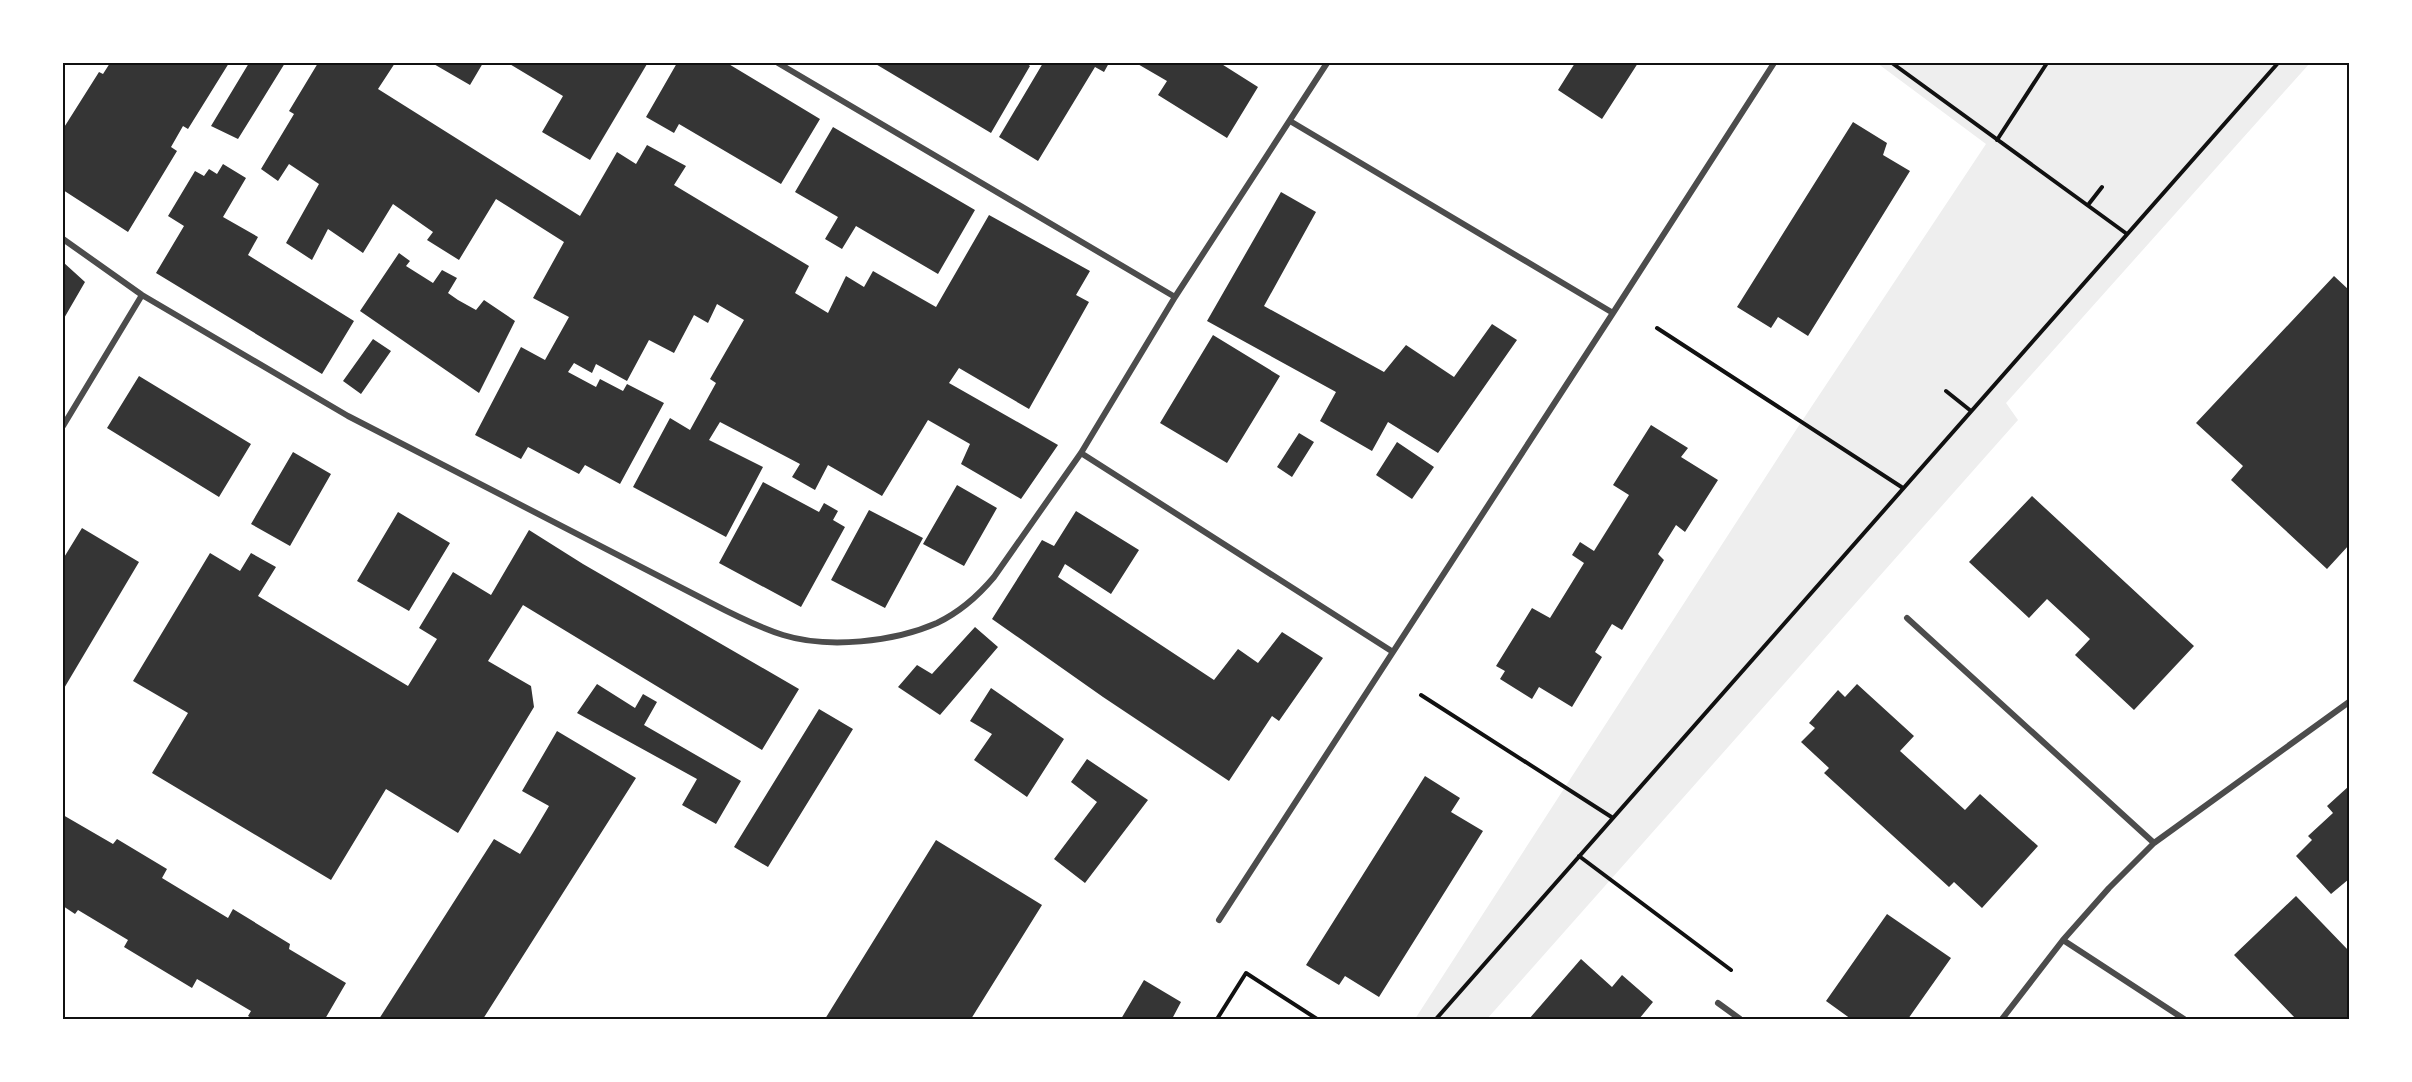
<svg xmlns="http://www.w3.org/2000/svg" width="2412" height="1082" viewBox="0 0 2412 1082" font-family="'Space Grotesk',sans-serif">
	<style>
		.green { fill: #eee }
		.building { fill: #353535 }
		.lines { fill: none; stroke-linecap: round; stroke-linejoin: round }
		.path { stroke: #111; stroke-width: 4 }
		.minor { stroke: #4c4c4c; stroke-width: 6 }
		.neatline { fill: none; stroke: #111; stroke-width: 2 }
	</style>
	<rect width="100%" height="100%" fill="#fff"/>
	<path class="green" d="M1877,63H2310L2006,403L2018,420L1487,1019H1415L1796,430L1986,144Z"/>
	<path class="building" d="M110,63H229L188,129L183,126L171,147L177,151L128,232L63,190V129L99,72L103,74Z
		M249,63H285L238,139L211,126Z
		M318,63H395L378,89L580,216L617,152L636,164L647,145L686,166L674,185L809,266L795,293L828,313L846,276L864,287L873,271L936,307L989,215L1090,271L1076,295L1089,302L1029,409L959,368L949,383L1058,445L1021,499L961,464L970,444L928,420L882,496L828,465L815,490L792,477L800,464L720,422L709,440L763,467L726,537L633,487L670,418L690,430L716,383L710,379L744,320L717,304L708,323L694,315L674,353L649,340L627,381L596,364L592,373L574,363L568,372L596,387L600,379L623,391L627,384L664,403L620,484L585,465L579,474L528,447L521,459L475,435L521,347L545,360L569,317L533,298L564,242L496,199L459,260L427,240L433,232L393,204L363,253L328,229L312,260L286,243L319,184L289,164L278,181L261,169L294,114L289,111Z
		M432,63H483L470,85Z
		M508,63H644L647,64L590,160L542,132L563,96Z
		M677,63H727L820,119L781,184L679,124L674,133L646,117Z
		M874,63H1026L1030,66L991,133Z
		M1043,63H1109L1104,72L1095,67L1038,161L999,137Z
		M1136,63H1220L1258,87L1227,138L1158,95L1167,81Z
		M1575,63H1638L1602,119L1558,90Z
		M1853,122L1887,143L1883,155L1910,171L1808,336L1778,317L1771,328L1737,307Z
		M833,127L975,210L938,274L856,226L842,249L825,239L838,217L795,192Z
		M223,164L246,178L223,217L258,237L248,255L354,321L322,374L156,273L184,226L168,216L195,171L204,176L209,169L217,174Z
		M1281,192L1316,212L1264,306L1384,372L1406,345L1454,377L1492,324L1517,340L1438,453L1388,422L1372,451L1320,421L1336,392L1207,321Z
		M399,253L410,261L406,266L433,283L442,270L457,278L448,293L458,300L476,310L484,300L515,321L479,393L360,311Z
		M63,262L85,282L63,320Z
		M2334,276L2349,290V545L2327,569L2231,480L2243,466L2196,423Z
		M1213,335L1280,376L1227,463L1160,423Z
		M373,339L391,351L361,394L343,381Z
		M139,376L251,444L219,497L107,428Z
		M1651,425L1688,448L1681,457L1718,480L1685,532L1676,525L1658,554L1664,560L1622,630L1612,624L1595,652L1602,657L1572,707L1539,687L1532,699L1500,679L1505,671L1496,666L1532,608L1550,618L1584,563L1572,555L1580,542L1594,551L1629,495L1613,485Z
		M1299,433L1314,442L1292,477L1277,467Z
		M1397,442L1434,467L1412,499L1376,475Z
		M293,452L331,474L290,546L251,524Z
		M763,482L819,512L824,503L838,511L833,520L845,527L801,607L719,563Z
		M957,485L997,508L964,566L923,544Z
		M2032,496L2194,646L2134,710L2075,655L2090,639L2047,599L2029,618L1969,562Z
		M869,510L923,538L885,608L831,580Z
		M1076,511L1139,550L1111,594L1065,564L1058,577L1214,680L1238,649L1258,663L1282,632L1323,658L1279,721L1272,716L1229,781L1103,697L992,619L1042,540L1054,546Z
		M398,512L450,543L409,611L357,581Z
		M82,528L139,562L63,690V559Z
		M529,530L583,564L799,689L762,750L523,605L488,661L531,686L534,707L458,833L386,789L331,880L152,773L188,713L133,681L210,553L240,571L251,553L276,567L258,596L408,686L437,639L419,628L453,572L491,595Z
		M975,627L998,647L940,715L898,687L917,665L932,674Z
		M597,684L635,708L643,694L657,702L644,725L741,781L716,824L682,805L697,779L577,713Z
		M1857,684L1914,736L1900,751L1965,810L1980,794L2038,846L1982,908L1954,882L1949,887L1824,773L1829,768L1801,742L1815,728L1809,723L1838,690L1845,697Z
		M991,688L1064,739L1027,797L974,760L992,734L970,721Z
		M819,709L853,729L768,867L734,847Z
		M557,731L636,778L483,1019H379L494,839L520,854L533,833L549,806L522,791Z
		M1087,759L1148,800L1085,883L1054,859L1097,802L1071,782Z
		M1425,776L1460,798L1451,812L1483,831L1379,997L1345,976L1339,985L1306,965Z
		M2349,786V879L2331,894L2296,856L2312,840L2308,836L2333,813L2327,806Z
		M63,815L113,844L117,839L167,869L162,878L228,918L233,909L290,944L289,949L346,983L325,1019H253L248,1016L251,1011L197,979L192,988L124,947L128,940L78,910L75,914L63,906Z
		M936,840L1042,905L971,1019H825Z
		M2296,896L2349,951V1019H2296L2234,955Z
		M1887,914L1951,958L1908,1019H1851L1826,1001Z
		M1581,959L1612,987L1622,975L1653,1002L1639,1019H1529Z
		M1144,980L1181,1002L1172,1019H1121Z"/>
	<g class="lines">
		<path class="path" d="M1892,63L2127,234
			M1997,140L2047,63
			M2088,205L2102,187
			M1657,328L1903,488
			M1946,391L1971,411
			M1421,695L1613,818
			M1579,856L1731,970
			M1217,1019L1246,973L1317,1019
			M1436,1019L2278,63"/>
		<path class="minor" d="M778,63L1175,297
			M1290,121L1613,313
			M63,239L142,295L348,416L711,603C734,615 758,627 783,635C828,649 894,642 937,623C960,612 978,596 994,577L1081,453L1175,297L1327,63
			M63,426L142,295
			M1081,453L1393,652
			M1907,618L2154,843
			M1219,920L1613,313L1774,63
			M2063,940L2184,1019
			M1718,1003L1740,1019
			M2002,1019L2063,940L2109,888L2154,843L2349,702"/>
	</g>
	<rect width="2412" height="1082" fill="none" stroke="#ffffff" stroke-width="129"/>
	<rect x="64" y="64" width="2284" height="954" class="neatline"/>
</svg>
